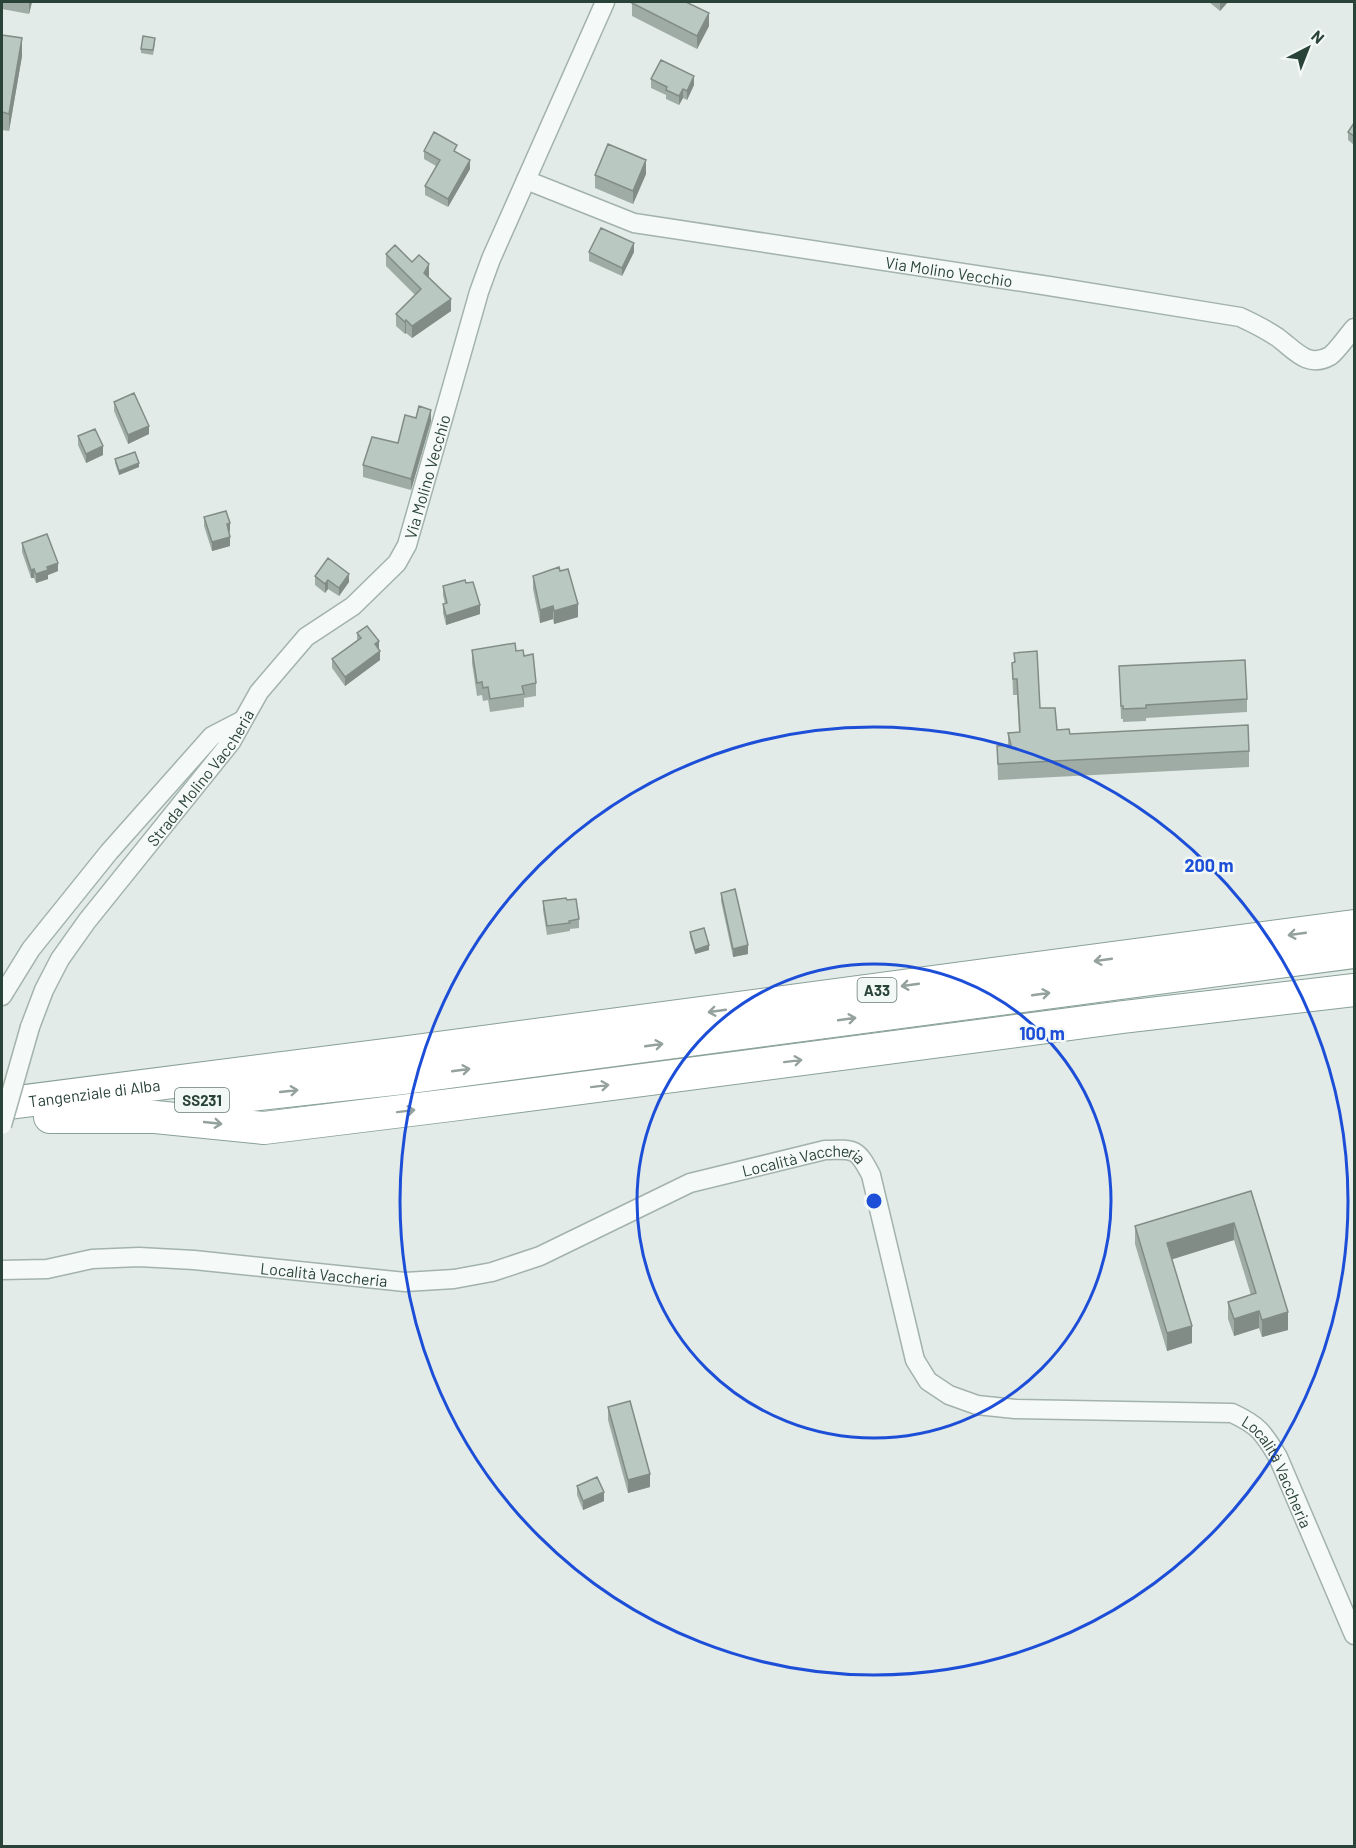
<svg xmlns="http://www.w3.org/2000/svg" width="1356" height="1848" viewBox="0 0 1356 1848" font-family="Barlow,sans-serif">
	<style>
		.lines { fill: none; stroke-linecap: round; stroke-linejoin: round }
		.street-casing { stroke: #a3b2ac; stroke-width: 21 }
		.highway-casing { stroke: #89a196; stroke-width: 34 }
		.street { stroke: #f5f9f7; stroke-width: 18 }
		.highway { stroke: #fff; stroke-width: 32 }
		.street-bridge-casing { stroke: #a3b2ac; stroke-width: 21; stroke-linecap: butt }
		.street-bridge { stroke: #f5f9f7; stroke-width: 18 }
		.wall { fill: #9faca6 }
		.shaded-wall { fill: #828c87 }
		.building { fill: #b9c8c1; stroke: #828c87; stroke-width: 1.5 }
		.oneway { stroke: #94a19c }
		.ring { fill: none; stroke: #1d4ed8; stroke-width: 3 }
		.labels { text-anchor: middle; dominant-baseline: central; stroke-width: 5; stroke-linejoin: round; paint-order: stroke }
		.shield { fill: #f2f8f5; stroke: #667971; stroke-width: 1.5 }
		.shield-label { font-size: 15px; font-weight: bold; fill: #2a4338 }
		.street-label { font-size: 16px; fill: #2a4338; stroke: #f2f8f5 }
		.centre { fill: #1d4ed8; stroke: #f2f8f5; stroke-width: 3 }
		.ring-label { font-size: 18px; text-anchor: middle; font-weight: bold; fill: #1d4ed8; stroke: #f2f8f5; stroke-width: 5; stroke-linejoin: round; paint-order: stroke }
	</style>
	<rect width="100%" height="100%" fill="#e2ebe7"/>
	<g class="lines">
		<g class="street-casing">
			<g id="street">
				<path id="s1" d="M526,180L634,223L1049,286L1240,317C1253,323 1265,329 1277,337C1294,349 1307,369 1330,356C1337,351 1348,335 1354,328"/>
				<path d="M2,996L31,949L109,852L212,736L243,720"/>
				<path id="s2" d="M30,1027L44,990L60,959L87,921L231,742L259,692L306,637L353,606L397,563L407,545L479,292L491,259L605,2"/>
				<path id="s3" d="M2,1270L47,1269L92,1259L139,1257L194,1260L405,1282L454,1279L492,1272L540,1256L690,1183L825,1150C855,1149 857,1148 871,1175L915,1360L928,1381L949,1395L977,1405L1015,1409L1232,1413C1258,1425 1263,1432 1278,1457L1354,1635"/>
			</g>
		</g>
		<g class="highway-casing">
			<g id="highway">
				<path d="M198,1101L403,1078L1354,952"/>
				<path id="s4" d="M2,1104L400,1053L1354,926"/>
				<path d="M50,1117H155L264,1128L451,1105L1123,1017L1354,990"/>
			</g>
		</g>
		<use href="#street" class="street"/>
		<use href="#highway" class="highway"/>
		<g class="street-bridge-casing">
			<path id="street-bridge" d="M2,1125L30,1027"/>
		</g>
		<use href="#street-bridge" class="street-bridge"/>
	</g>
	<path class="wall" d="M2,2H32L29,14L2,9Z
		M1209,2H1228L1220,11Z
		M632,3L709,26L697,49L632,16Z
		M2,35L22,56L9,131L2,130Z
		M155,43L153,55L141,53V49Z
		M651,79L694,85L687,100L683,98L679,105L666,99V95L651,88Z
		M1354,123V145L1348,140V132Z
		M424,151L457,152L470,169L448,207L425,195V186L436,166L424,159Z
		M646,174L633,204L595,188V175Z
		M589,252H634L622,276L589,261Z
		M386,254L412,262L429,277L451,311L412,338L406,333L405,334L396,326V314L415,295L386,266Z
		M114,402L149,434L128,444L114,411Z
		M431,421L411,490L363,477V465Z
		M78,436L103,455L86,463L78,445Z
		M115,459L139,467L119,475L115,463Z
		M204,517L230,531L229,532L230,546L212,551L204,526Z
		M22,543L58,571L48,575V579L36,583L34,578H31L22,552Z
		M315,576L349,582L339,596L328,589L325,593L315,585Z
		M533,576L578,617L554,624L553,619L540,623L533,589Z
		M466,583L480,614L446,625L443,613V604H445L443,595V586Z
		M357,633L379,650L380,660L345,686L332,668V659L357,640Z
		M472,650L516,651L524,656L536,683V696L524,698V707L490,712L488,700L483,701L482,695L477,696L472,663Z
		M1014,653L1040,708L1057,730L1070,734L1249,751V767L998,780L997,746L1008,745V733L1019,732L1017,695H1013L1012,663L1014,662Z
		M1119,666L1247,699V712L1146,718V721L1123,722V719H1121Z
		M721,893L748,954L733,957L721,901Z
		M567,900L579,919V928L570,929V931L547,935L543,910V901Z
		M690,932L709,950L695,954L690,937Z
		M1251,1191L1288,1330L1262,1337L1259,1328L1234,1336L1228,1319V1302L1251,1295L1234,1240L1171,1259L1192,1343L1167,1351L1135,1244V1226Z
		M608,1407L650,1487L628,1493L608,1420Z
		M577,1486L604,1501L583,1510L577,1495Z"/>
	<path class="shaded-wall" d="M29,2H32L29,14Z
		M1220,2H1228L1220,11Z
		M709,13V26L697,49V36Z
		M22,38V56L9,131V114Z
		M694,76V85L687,100V91Z
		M683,89V98L679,105V96Z
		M470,160V169L448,207V199Z
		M646,160V174L633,204V191Z
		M634,243V252L622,276V268Z
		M429,264V277L424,285V273Z
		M451,299V311L412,338V326Z
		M406,320V333L405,334V322Z
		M431,410V421L411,490V479Z
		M149,426V434L128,444V435Z
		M103,446V455L86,463V454Z
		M139,463V467L119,475V471Z
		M230,523V531L227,533V524Z
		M230,537V546L212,551V542Z
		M58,563V571L48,575V579L36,583V574L47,567Z
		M34,569V578H31V570Z
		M349,574V582L339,596V588Z
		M328,580V589L325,593V584Z
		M578,604V617L554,624V611Z
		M480,605V614L446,625V616Z
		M553,606V619L540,623V610Z
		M379,641V650L375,644Z
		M380,651V660L345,686V677Z
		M709,945V950L695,954V950Z
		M748,945V954L733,957V949Z
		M1234,1223V1240L1167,1261V1243Z
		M1259,1311V1328L1234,1336V1319Z
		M1288,1312V1330L1262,1337V1320Z
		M1192,1326V1343L1167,1351V1333Z
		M650,1474V1487L628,1493V1480Z
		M604,1492V1501L583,1510V1501Z"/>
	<path class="building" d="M633,2H686L709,13L697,36L632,3Z
		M2,35L22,38L9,114L2,112Z
		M143,36L155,38L153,50L141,49Z
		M661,60L694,76L687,91L683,89L679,96L666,90L667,87L651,79Z
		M1354,123V136L1348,132Z
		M434,132L457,145L454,151L470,160L448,199L425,186L440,160L424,151Z
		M608,144L646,160L633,191L595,175Z
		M601,228L634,243L622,268L589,252Z
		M395,245L412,262L419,255L429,264L424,273L451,299L412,326L406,320L405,322L396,314L421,289L386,254Z
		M134,393L149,426L128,435L114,402Z
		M419,406L431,410L411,479L363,465L372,437L398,443L405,415L416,418Z
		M95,429L103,446L86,454L78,436Z
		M135,452L139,463L119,471L115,459Z
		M226,511L230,523L227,524L230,537L212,542L204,517Z
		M47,534L58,563L47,567L48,570L36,574L34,569L31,570L22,543Z
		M328,558L349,574L339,588L328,580L325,584L315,576Z
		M559,567L560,571L568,569L578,604L554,611L553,606L540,610L533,576Z
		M465,580L466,583L473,582L480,605L446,616L443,604L447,603L443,586Z
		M367,626L379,641L375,644L380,651L345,677L332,659L361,638L357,633Z
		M515,643L516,651L523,650L524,656L533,654L536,683L522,686L524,694L490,699L488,687L483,688L482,682L477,683L472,650Z
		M1037,651L1040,708H1055L1057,730L1069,729L1070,734L1248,725L1249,751L998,764L997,746L1011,745L1008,733L1020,732L1017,679H1013L1012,663L1015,662L1014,653Z
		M1245,660L1247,699L1146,705V708L1123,709V706H1121L1119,666Z
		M735,889L748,945L733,949L721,893Z
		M566,898L567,900L576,899L579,919L569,921L570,923L547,926L543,901Z
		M704,928L709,945L695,950L690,932Z
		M1251,1191L1288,1312L1262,1320L1259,1311L1234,1319L1228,1302L1256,1293L1234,1223L1167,1243L1192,1326L1167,1333L1135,1226Z
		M630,1401L650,1474L628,1480L608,1407Z
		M597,1477L604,1492L583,1501L577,1486Z"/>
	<defs><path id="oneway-shaft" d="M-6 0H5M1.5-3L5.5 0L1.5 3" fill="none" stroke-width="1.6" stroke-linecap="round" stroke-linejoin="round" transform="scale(1.5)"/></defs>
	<g class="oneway">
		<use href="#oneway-shaft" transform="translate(1297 934) rotate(172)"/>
		<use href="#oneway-shaft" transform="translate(1103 960) rotate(172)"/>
		<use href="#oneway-shaft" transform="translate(910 985) rotate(172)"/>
		<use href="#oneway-shaft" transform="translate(1041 994) rotate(-8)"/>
		<use href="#oneway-shaft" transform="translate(717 1011) rotate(172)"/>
		<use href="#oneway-shaft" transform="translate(847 1019) rotate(-8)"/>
		<use href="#oneway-shaft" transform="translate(654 1045) rotate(-8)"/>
		<use href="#oneway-shaft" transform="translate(793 1061) rotate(-7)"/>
		<use href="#oneway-shaft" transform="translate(461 1070) rotate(-8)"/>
		<use href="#oneway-shaft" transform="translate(600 1086) rotate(-7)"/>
		<use href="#oneway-shaft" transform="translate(289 1091) rotate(-6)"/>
		<use href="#oneway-shaft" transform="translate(406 1111) rotate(-7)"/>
		<use href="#oneway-shaft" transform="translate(213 1123) rotate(6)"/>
	</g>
	<g class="ring">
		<circle cx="874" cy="1201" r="237"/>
		<circle cx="874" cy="1201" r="474"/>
	</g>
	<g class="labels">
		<g class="shield">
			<rect x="857.5" y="978" width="39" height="24" rx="4.5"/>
			<rect x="175" y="1088" width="54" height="24" rx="4.5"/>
		</g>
		<g class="shield-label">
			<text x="877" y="990">A33</text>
			<text x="202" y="1100">SS231</text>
		</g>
		<g class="street-label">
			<text stroke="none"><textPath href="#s1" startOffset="435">Via Molino Vecchio</textPath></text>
			<text stroke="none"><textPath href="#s2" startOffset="690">Via Molino Vecchio</textPath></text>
			<text stroke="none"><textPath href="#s2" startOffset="304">Strada Molino Vaccheria</textPath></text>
			<text stroke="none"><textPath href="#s4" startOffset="93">Tangenziale di Alba</textPath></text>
			<text stroke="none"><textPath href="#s3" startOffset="828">Località Vaccheria</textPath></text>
			<text stroke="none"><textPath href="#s3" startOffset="324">Località Vaccheria</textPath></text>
			<text stroke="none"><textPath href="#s3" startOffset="1510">Località Vaccheria</textPath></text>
		</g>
	</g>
	<circle cx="874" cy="1201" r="9" class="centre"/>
	<g class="ring-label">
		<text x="1209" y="872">200 m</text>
		<text x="1042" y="1040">100 m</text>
	</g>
	<rect width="1356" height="1848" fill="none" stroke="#2a4338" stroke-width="6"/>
	<g transform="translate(1308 48) rotate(42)" stroke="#f2f8f5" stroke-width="4.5" paint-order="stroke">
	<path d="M0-4.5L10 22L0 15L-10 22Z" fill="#2a4338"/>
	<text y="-9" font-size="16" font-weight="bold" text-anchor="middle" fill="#2a4338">N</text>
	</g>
</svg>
